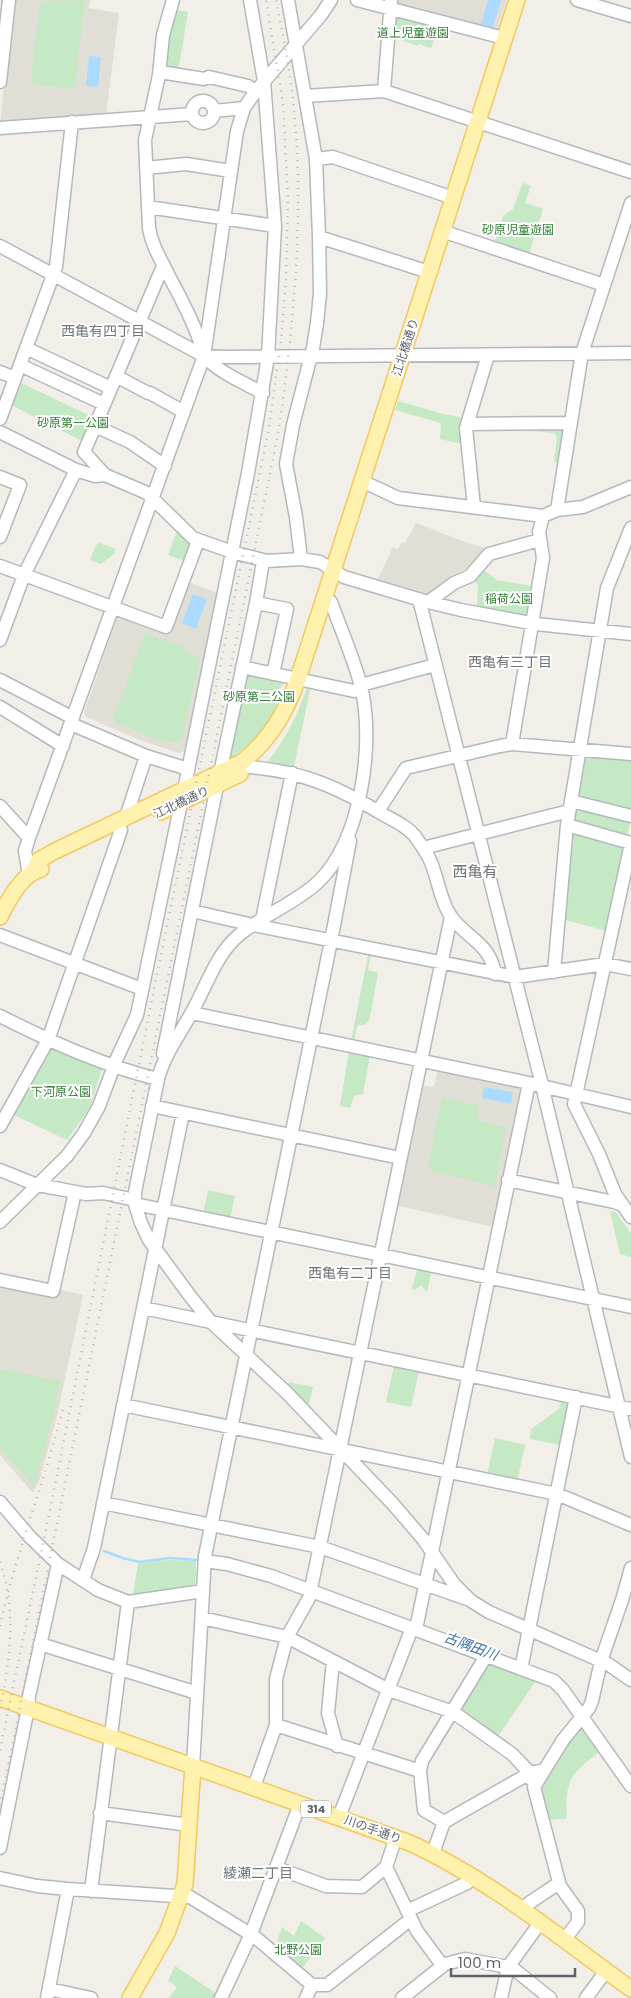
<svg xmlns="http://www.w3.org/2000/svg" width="631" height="1998" viewBox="0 0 631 1998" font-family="Poppins,'Noto Sans JP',sans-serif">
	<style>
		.education { fill: #e1ded6 }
		.green { fill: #c5e8c5 }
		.water { fill: #aadaff }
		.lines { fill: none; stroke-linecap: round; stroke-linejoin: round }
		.stream { stroke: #aadaff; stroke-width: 2.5 }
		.minor-casing { stroke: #b5b8bc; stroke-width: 15 }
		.major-casing { stroke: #f2c960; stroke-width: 18 }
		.minor { stroke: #fff; stroke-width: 12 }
		.major { stroke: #fff2af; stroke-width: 15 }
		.rail { stroke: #b6b7b8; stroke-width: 2.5; stroke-dasharray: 1 6; stroke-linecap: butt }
		.labels { text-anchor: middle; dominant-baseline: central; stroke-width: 4; stroke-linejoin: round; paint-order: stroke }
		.shield { fill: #fff; stroke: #8f9295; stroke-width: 1 }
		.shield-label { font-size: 11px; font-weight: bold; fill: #5f6368 }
		.park-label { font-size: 12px; fill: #348238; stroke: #fff }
		.street-label { font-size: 12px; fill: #5f6368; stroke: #fff }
		.neighbourhood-label { font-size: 14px; fill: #70757a; stroke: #fff }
		.water-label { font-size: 14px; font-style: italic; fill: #4174aa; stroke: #fff }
		.quarter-label { font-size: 15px; fill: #70757a; stroke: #fff }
	</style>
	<rect width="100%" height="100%" fill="#f1efe8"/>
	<path class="education" d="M13,0H90L89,8L119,13L106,115L0,123Z
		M394,0H507L496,33L397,6Z
		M416,523L467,543L485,548L467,568L449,577L428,594L378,579L393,547L398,549L402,542L405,543Z
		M188,582L219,593L186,750L179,753L142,741L86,717L84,713L116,620L125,616L170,632Z
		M438,1069L521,1087L522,1090L494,1227L395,1205L421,1085L434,1087Z
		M0,1285L57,1296L60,1290L83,1295L57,1416L40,1479L33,1493L0,1455Z"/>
	<path class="green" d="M85,0L75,86L72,89L34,84L31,79L40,1Z
		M175,10L188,12L178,72L164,70Z
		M393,15L438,26L431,48L419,44L418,46L392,37Z
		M523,183L531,186L525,203L543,209L529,254L495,241L503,216L513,209L522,184Z
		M19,382L95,418L84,442L9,404Z
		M398,401L443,414L464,418L462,444L440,439L441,423L395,410Z
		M533,426H565L560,463L554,462L557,437L554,433L533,431Z
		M177,531L190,545L184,561L168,555Z
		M99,543L116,549L114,554L101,564L90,560L96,545Z
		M482,569L497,580L532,586L528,615L524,617L477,607L478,586L474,579Z
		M145,633L186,648L185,651L200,657L182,738L177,743L159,740L117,723L113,719Z
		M245,672L283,679C280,690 278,703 273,713C264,734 246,747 228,760Z
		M308,685L311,686L294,766L268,761C287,738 298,713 308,685Z
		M586,756L631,760V811L578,799L576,795L582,759Z
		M574,808L628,819L630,823L627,836L574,825Z
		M573,832L623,845L626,850L607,931L562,919L570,835Z
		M368,955H371L368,970L378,973L369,1021L364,1025H358L354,1041H351Z
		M50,1045L102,1069L90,1107L67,1140L12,1114Z
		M349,1051L370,1056L363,1094L354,1096L350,1108L340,1106Z
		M442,1097L479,1106L476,1120L506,1127L495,1186L432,1172L428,1165Z
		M208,1190L235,1196L230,1219L203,1214Z
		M610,1211L615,1212L631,1233V1257L620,1254Z
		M417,1270L431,1273L427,1292L421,1285L415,1290L412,1289Z
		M394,1366L419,1371L411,1407L386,1402Z
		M0,1369L60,1381L52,1422L34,1487L0,1448Z
		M289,1382L313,1387L309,1403L308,1405L288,1386Z
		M561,1400L567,1401L569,1404L560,1445L530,1439L531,1429L559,1409Z
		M495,1438L525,1445L517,1482L487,1475Z
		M169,1560L196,1561L195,1587L133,1595L138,1563Z
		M490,1663L536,1681L498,1736L461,1711L460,1707L486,1664Z
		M580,1728L584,1730L599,1752C571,1774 564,1781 567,1818L552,1820L549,1818L542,1789L543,1783L564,1747Z
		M301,1921L325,1938L301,1970L275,1948L282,1927L294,1936Z
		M175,1966L217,1994L214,1998H169L177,1987L168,1981Z"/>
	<path class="water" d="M488,0H501L493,27L481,24Z
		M89,56L101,57L98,87L86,86Z
		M193,594L207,599L196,629L182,623Z
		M484,1087L513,1092L511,1104L482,1098Z"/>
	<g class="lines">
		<path class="stream" d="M104,1551L123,1558L139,1562L170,1558L196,1560"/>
		<g class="minor-casing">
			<path id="minor" d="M288,0L316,159L319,237L320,294L317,323L313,348L293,425L286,464L296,517L301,559
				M357,0L504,38
				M577,0L631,16
				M160,72L204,79L209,77L248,86L256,91
				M0,82L9,0
				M384,91L391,0
				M305,96L384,91L631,172
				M192 112a11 11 0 1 1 22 0a11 11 0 1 1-22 0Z
				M214,111L244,108
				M0,128L192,114
				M316,159L333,157L453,198
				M146,168L186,164L231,171
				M148,207L275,226
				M442,231L604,285
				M319,237L429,272
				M0,246L204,356L226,357L631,353
				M26,348L111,388
				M20,365L104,404
				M0,372L15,378
				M116,376L148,393
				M150,393L184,412
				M263,393C242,382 220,373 204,356L237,131L244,108L256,91L321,15L331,0
				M0,419L56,267L72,122
				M467,424L571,423
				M95,426L130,442L165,466
				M0,432L76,470L95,476L105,475L147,493L193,538L232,552L267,561L301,559L320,562L344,577L428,602L461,610L536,624L631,634
				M105,475L84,452L163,266
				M0,477L20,485L0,537
				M362,481L398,498L543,516L557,510L583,507L631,487
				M474,507L466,428L488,355
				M557,510L582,353L631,203
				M0,566L166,627L198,541
				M324,596L331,602C341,630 356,663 362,691C374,746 361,843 317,883C294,904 263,915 239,935C216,954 206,987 192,1012C180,1034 164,1055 158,1079L135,1192V1204L141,1223L149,1240L190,1296L211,1322L287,1393L393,1504L423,1539L454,1584L471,1601L489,1612L608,1664L631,1680
				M419,599L540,1077L631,1457
				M428,602L454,583L470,576L489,554L536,541L541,543
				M256,603L287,609L273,674
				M0,640L24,575L76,470
				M242,667L354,691L362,689
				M0,680L73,718
				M361,685L435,665
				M0,707L63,746
				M71,724L146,756L188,769
				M512,744L543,558L539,532L543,516
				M249,767C303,771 339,788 384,815C395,821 410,828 417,839C421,845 426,852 429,858C438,876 439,898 450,915C465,938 490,942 495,974
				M220,773L256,603L263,561
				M184,790L248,473L268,357L275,226L264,81L250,0
				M571,801L631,816
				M0,806L29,838
				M378,811L406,768L500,746L512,744L631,754
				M126,817L146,756
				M567,825L631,843
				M631,844L574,1104L599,1154L615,1194L631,1217
				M423,848L569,811
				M29,875L25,851L29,838L204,356C199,332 182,300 170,278C162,261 152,247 149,228L145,140L159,75L163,35L173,0
				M192,911L253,925L515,977L605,964L631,969
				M262,920L292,773
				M0,935L142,989
				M554,972L567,825L607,588L631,528
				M192,1013L529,1083L631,1107
				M0,1016C50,1041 103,1066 158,1079
				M163,1054L217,786
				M152,1106L400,1158
				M0,1126L48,1040L121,830
				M0,1170L37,1185L49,1187L86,1194L103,1193L135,1200
				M508,1180L614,1202L623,1205
				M135,1204L631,1307
				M0,1222L67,1156L84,1133L99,1106L117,1058L137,1015L181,803
				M0,1280L53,1291L75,1192
				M143,1308L631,1409
				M123,1405L557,1494L631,1525
				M0,1502L30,1537L58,1564L98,1590L128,1602L203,1591
				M103,1503L320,1547L467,1599
				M205,1561L227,1564L271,1576L554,1681L563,1690L631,1786
				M83,1580L94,1548L183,1113
				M202,1618L287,1637L389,1690L453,1712L512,1754L530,1773L544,1770
				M416,1629L529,1083
				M40,1644L197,1693
				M333,1661L328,1713L337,1746
				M521,1669L576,1397
				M276,1725L420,1771
				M193,1766L205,1556L331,941L350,841
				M254,1787L276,1725V1679L287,1637L309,1598L451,917
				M100,1813L189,1825
				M339,1817L412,1628
				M444,1822L424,1810L420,1771L422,1761L486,1656
				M0,1848L28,1708L29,1696L58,1564
				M433,1853L444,1822L530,1773L532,1780
				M386,1867L417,1931L442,1965
				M277,1868L326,1886L362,1887L386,1867L396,1837
				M0,1878L37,1886L68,1889L190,1897L255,1937L312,1985H327L411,1919
				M91,1891L128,1602
				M522,1910L529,1903L559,1883
				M407,1911L467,1883L472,1875
				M564,1940L578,1922V1911L560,1886L534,1787L563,1740L589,1708L592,1701L601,1661L622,1600L631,1568
				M49,1989L91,1998
				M47,1998L68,1889
				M221,1998L251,1934L300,1804
				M306,1998L312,1985
				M402,1998L445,1964L465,1959L508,1967L515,1970L550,1998
				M501,1998L508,1967L540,1923
				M586,1998L606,1971"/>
		</g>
		<g class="major-casing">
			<path id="major" d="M161,812L240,774
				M33,871L39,860L55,851L242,762C270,740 286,712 298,679L517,0
				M0,917C8,900 22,874 41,869
				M0,1698L410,1843C490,1880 559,1937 631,1989
				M130,1998L167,1933L185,1884L193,1766"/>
		</g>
		<use href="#minor" class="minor"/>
		<use href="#major" class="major"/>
		<path class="rail" d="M0,1562C17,1611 10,1659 0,1709
			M0,1626C16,1552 45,1481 63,1408
			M0,1750L50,1510L155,984L269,428L281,339L286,280L288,198L283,103L266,0
			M0,1805L279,429C294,321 305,210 293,101C289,67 283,33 276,0"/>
	</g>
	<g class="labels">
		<rect class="shield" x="301" y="1800.5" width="30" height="17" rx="4"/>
		<g class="shield-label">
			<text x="316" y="1809">314</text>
		</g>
		<g class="park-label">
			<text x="413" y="32">道上児童遊園</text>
			<text x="518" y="229">砂原児童遊園</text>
			<text x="73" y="422">砂原第一公園</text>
			<text x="509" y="598">稲荷公園</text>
			<text x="259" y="696">砂原第二公園</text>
			<text x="61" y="1091">下河原公園</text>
			<text x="298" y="1949">北野公園</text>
		</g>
		<g class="street-label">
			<text transform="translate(405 347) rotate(-72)">江北橋通り</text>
			<text transform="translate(181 802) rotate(-25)">江北橋通り</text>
			<text transform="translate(373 1829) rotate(20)">川の手通り</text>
		</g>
		<g class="neighbourhood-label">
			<text x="103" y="331">西亀有四丁目</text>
			<text x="510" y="662">西亀有三丁目</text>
			<text x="350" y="1273">西亀有二丁目</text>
			<text x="258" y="1873">綾瀬二丁目</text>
		</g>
		<g class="water-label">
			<text transform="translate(471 1646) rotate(20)">古隅田川</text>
		</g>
		<g class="quarter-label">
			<text x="475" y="871">西亀有</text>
		</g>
	</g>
	<path d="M451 1968v8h124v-8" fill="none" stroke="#5f6368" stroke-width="2.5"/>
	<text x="458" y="1968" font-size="15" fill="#5f6368" stroke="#ffffff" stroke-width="4" paint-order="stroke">100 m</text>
</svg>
